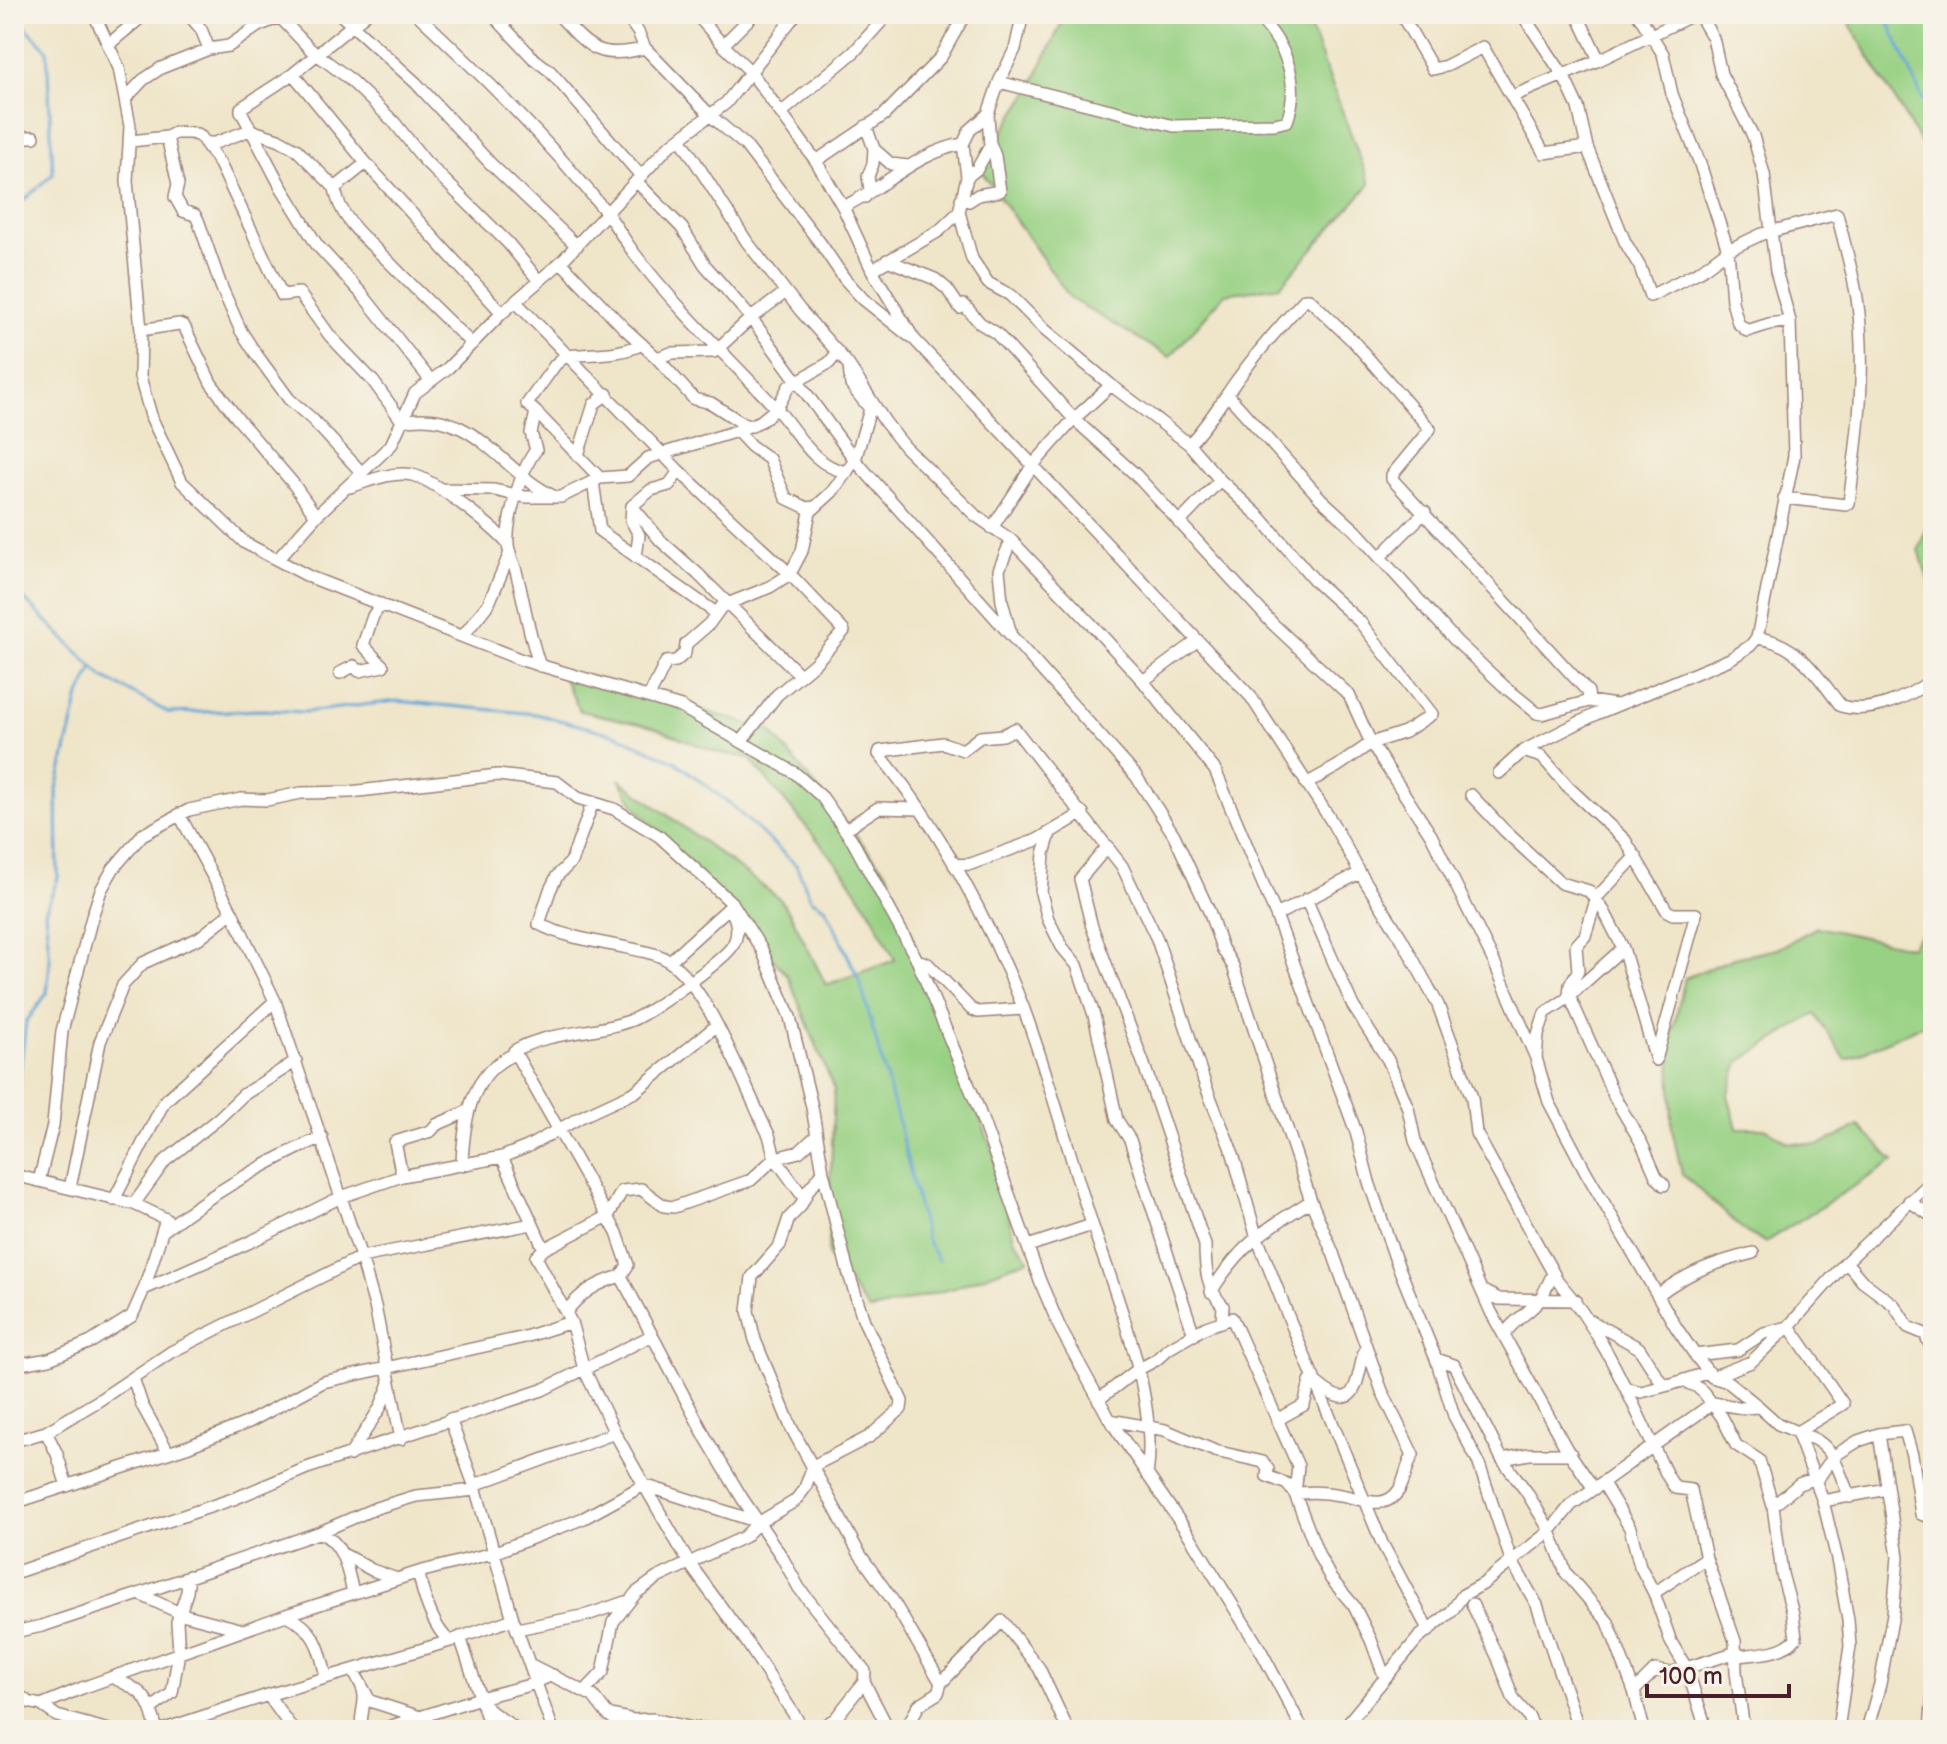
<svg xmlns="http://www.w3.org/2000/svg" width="1947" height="1744" viewBox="0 0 1947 1744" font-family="'Balsamiq Sans',sans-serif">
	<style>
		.green { fill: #99d184; stroke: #727858; stroke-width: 2 }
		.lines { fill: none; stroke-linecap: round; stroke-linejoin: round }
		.stream { stroke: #5ea2d3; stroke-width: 3 }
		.minor-casing { stroke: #9c827a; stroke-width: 14 }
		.minor { stroke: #fff; stroke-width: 11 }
	</style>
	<rect width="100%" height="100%" fill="#f7f3e8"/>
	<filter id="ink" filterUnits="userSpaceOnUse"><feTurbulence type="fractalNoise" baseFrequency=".0125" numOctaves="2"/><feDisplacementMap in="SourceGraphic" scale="16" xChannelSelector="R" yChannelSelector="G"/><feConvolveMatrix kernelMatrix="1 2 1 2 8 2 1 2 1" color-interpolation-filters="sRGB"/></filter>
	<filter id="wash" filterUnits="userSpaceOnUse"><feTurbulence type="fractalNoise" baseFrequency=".006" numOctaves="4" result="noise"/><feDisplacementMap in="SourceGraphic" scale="32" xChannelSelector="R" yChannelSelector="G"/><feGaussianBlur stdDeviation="1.8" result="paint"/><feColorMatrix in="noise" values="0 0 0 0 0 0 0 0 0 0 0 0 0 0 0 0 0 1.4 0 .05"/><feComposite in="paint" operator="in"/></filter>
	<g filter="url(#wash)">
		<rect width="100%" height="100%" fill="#efe5c9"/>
		<path class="green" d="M1066,14H1305L1370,184L1280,286L1225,294L1170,357L1071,299L979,168L1029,92Z
			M1844,14H1933V164Z
			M1933,509V597L1919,549Z
			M585,676L770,730L889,876L994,1155L1014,1239L1029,1259L954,1288L869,1311L828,1256L834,1089L788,976L697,871L638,810L619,779L780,899L791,915L826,985L895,960L873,916L845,873L749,758L716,752L653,727L580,711L563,677Z
			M1933,920V1020L1846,1060L1815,1014L1739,1062L1728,1096L1737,1128H1765L1789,1143L1819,1145L1859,1126L1894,1161L1765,1242L1747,1233L1682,1174L1672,1129L1670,1043L1685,978L1734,958L1777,949L1817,927L1910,947Z"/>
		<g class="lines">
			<path class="stream" d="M14,14L47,50L53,174L14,209
				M1885,14L1933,122
				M14,589L103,677L169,713L263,710L306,712L396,701L536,714L617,735L676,762L729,803L796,865L811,899L826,908L860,982L897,1117L926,1239L938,1260
				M14,1118L26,1022L47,993L50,960L45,912L58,878L57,789L78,700L93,667"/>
		</g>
	</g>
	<g filter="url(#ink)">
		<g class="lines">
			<g class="minor-casing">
				<path id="minor" d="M94,14L119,68L130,126L127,181L141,330L140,377L152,419L182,482L245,543L310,577L522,660L681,707L795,773L822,797L852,840L917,960L977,1105L1040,1281L1060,1328L1110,1420L1191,1538L1261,1651L1303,1730
					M188,14L201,29L209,49
					M277,14L310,49L347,77L394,122L425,161L508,243L539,281
					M340,14L416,83L490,163L577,246
					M366,14L293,74L241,108V111L280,185L317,245L362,294L431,381
					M417,14C483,76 549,141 606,212C617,227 626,243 637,257C678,310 727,356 773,405C797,429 810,466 847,472
					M492,14L533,58L550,71L641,176
					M558,14C588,47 598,61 645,48
					M625,14L638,32L645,48L711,116L745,145L821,244L844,278L863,299L908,335
					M696,14L723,45L750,71L816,161L843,207L872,270L914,339L1251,697L1332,822L1360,873L1402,939L1438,1005L1472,1098L1476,1133L1557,1280C1608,1338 1634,1409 1668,1477L1675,1488L1691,1490L1706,1558L1735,1641L1736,1672L1744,1730
					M1401,14L1433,69L1446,66L1483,47L1544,153L1587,147
					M1522,14L1563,75L1578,107L1587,147L1625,242L1640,267L1650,296L1700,271L1728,250L1762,234L1837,214C1844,242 1852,270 1857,298C1867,367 1858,435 1849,503L1846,505L1784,498
					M1577,14L1599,60
					M1638,14L1663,54L1672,94L1699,161L1728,250L1732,301L1738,323L1747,331L1769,324L1790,321
					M109,44L145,14
					M723,45L754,14
					M293,74L366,163L502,313
					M999,82L1174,126L1275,124L1287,121C1302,81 1284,41 1255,14
					M126,98L143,80L161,68L209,49L229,46L258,26L280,17
					M781,113L854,52L888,14
					M988,114L970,130L963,144L967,177L959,212L972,259L988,283L1010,295L1045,330L1111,385L1189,444L1220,480L1261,518L1316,582L1360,622L1432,714L1405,732L1371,743L1338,766L1306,784
					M14,137H34
					M167,137L178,184L175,197L183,211L195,215L198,220L221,286L241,331L256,354L289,399L312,419L362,473
					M680,138L747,242L800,310L848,364L885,422L905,447L975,515L1011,540L1095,628L1143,681L1215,770L1276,915L1356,1132L1369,1182L1395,1258L1436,1359L1454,1416L1478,1461L1511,1560L1537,1605L1579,1730
					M131,141L167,137L175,133H192L201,137L220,164L282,295L299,293L330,336L373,381L402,421C475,407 497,469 555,497
					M205,143H215L250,130L278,139L296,149L335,188
					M874,149L891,164L908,166
					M816,161L884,115L941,57L965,14
					M366,163L335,188C339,221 372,244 393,266C419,293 445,318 472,344
					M967,177L977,169L990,146L988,114L999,82L1015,49L1023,14
					M636,181L682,228L705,265L751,318L855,460L1136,776L1174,835L1209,911L1222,948L1233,966L1311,1201L1333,1253L1382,1391L1413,1455C1406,1466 1405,1481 1399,1490C1384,1513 1359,1497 1340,1495C1324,1492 1310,1491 1295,1494
					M865,197L870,190L868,176L873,164L874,149L866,126
					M961,199L969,201L978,195L1000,191L995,156L990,143
					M843,207C884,188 917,152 963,144
					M887,260L935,279L947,289L960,308L964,305L980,323L996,333L1074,419L1136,475L1273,624L1349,695L1371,743L1431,835L1494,962L1536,1058L1549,1102L1586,1172L1676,1327L1695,1355L1712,1377L1728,1382L1759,1407
					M561,262L623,327L657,358L694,399L711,403L745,425L752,426
					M872,270L939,231L959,212
					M516,302L679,471L790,574L844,631L815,663L777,695L742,741
					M141,330L179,324L184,326L211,383L237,418L292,482L316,516
					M657,358L671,353L714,352L751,318L786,292
					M1227,394L1321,499L1356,531L1456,641L1505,687L1537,713L1542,714L1589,701L1616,705
					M536,412L600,478
					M737,431L751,446L769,459L786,498L807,508L815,507
					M1189,444C1208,425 1221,402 1237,380C1258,351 1281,325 1305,299H1309L1354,342L1430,429L1392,475V479L1588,692L1589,701
					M578,455L594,404L607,394
					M593,481L600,531L716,613
					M350,487C369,481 392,471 412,475C434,479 493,527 508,544
					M442,489L494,490L526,497H561L600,478L628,476L648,458L737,431L761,421L777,408L789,386L829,363L838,352
					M632,506L661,541L698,574L800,675
					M1179,523L1220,480
					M992,528L1033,465L1074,419L1111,385
					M636,557L639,535L631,520L632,506L651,490L669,485L679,471
					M1380,557L1425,512
					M277,560L316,516L391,445L415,393L448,368L502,313L561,262L668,147L726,103L796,14
					M1010,631L1002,601L999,570L1011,540
					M463,636L489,603L510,553
					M1757,638C1798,642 1817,676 1841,706C1871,715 1909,697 1933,679
					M540,666C529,636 525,605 517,575C515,565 509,555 508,545C506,521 521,469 536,450L531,433L536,412L527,404L555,365L565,356C591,353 619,356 642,344
					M340,673L354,666L359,671L383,666L363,645L373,616L381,604
					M1143,681L1197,641
					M649,697L666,662L676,661L685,653L686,644L709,624L722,606L770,587L790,574L802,551L810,512L832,492L855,460L870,409L851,385L849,367
					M1499,773L1523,751L1596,714L1730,659L1750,646L1757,638L1794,456L1790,321L1776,271L1764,174L1753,136L1721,74L1713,38L1700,16L1693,15L1599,60L1513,96
					M1471,795L1504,830L1561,883L1589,891L1604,911L1623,948L1656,1060L1696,914H1673L1667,911L1625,840L1569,788L1542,757L1523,751
					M593,802L571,862L557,876L550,890L539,924C567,940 624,945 657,955C705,971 745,1091 769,1135L775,1158L804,1198
					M179,814L232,912L275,1001L361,1257L375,1306L401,1439
					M846,829L878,808L920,809
					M1050,833L1044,854L1041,893L1048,919L1062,947L1077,965L1094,1015L1117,1120L1130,1140L1194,1335
					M1108,846L1080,879L1092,927L1143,1062L1205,1245C1205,1270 1207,1288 1223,1306L1222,1321
					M1636,856L1597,897L1585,936L1576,946L1578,971L1570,985L1569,995L1615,1098L1642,1144L1656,1176L1664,1185
					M954,865L971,864L1037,840L1083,813
					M1306,899L1353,1006L1388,1060L1408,1108L1415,1141L1491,1312L1566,1448L1594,1489
					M729,908C738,919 740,936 731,948C718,964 651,1012 632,1020C597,1034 546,1031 514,1051L617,1233L628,1265L621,1276L706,1438L742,1498L782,1557L799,1588L865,1671L864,1682L889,1730
					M1276,915L1360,873
					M671,960L733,904
					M917,960L928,964L971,1009L978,1012L1023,1009
					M1536,1058L1538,1034L1545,1013L1565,1000L1623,948
					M502,1157L544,1249
					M462,1162C464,1120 471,1071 515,1054
					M823,1172L809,1189L800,1207L789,1218L780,1245L752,1277L748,1311L755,1340L791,1427L859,1553L893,1601L941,1683
					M14,1175L134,1204L166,1219L144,1289L132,1316L91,1342L49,1359L14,1365
					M402,1176L395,1142L431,1131L436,1125L466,1112
					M39,1181L53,1125L62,1031L92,917L101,890L113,869L142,835L189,810L241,799L267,800L301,793L350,792L498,775L557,782L578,798L614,809L659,836L733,904L762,950L790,1017L812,1107L823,1172L847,1268L864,1321L902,1401L901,1409L869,1437L813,1466L805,1488L795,1501L758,1523L744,1537L657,1578L636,1593L613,1622L603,1672L585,1691
					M70,1188L100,1042L123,985L143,963L199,938L232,912
					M114,1200L164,1102L275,1001
					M1909,1201L1933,1217
					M134,1204L165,1161L219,1118L243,1095L296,1061
					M163,1231C213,1192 264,1163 322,1137
					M1028,1246L1092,1225
					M1846,1262L1862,1281L1894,1305L1908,1327L1925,1334L1933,1352
					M144,1289L248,1243L341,1197L402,1176L502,1157L527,1147L583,1116L635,1092L716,1026
					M1483,1291L1499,1299L1575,1300
					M1211,1292C1240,1245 1265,1229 1311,1201
					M1658,1295C1687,1272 1717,1262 1753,1253
					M566,1312C580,1293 597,1283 621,1276
					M1591,1321L1639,1348L1661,1382L1669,1385L1709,1372
					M1789,1326L1843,1404L1797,1432
					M1504,1335C1512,1321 1526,1315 1537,1303C1544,1295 1548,1283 1553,1274
					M1695,1355L1738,1350L1764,1333L1788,1327
					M1436,1359L1454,1365L1502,1459L1526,1491L1550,1531L1566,1573L1608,1622L1634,1691L1644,1730
					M1712,1377L1751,1362L1789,1326L1846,1262L1933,1180
					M133,1378L142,1405L168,1452
					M1682,1381L1696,1386L1704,1393L1722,1417L1736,1445L1759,1460L1773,1506L1782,1574L1793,1614L1796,1638C1784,1654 1755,1654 1737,1656
					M1318,1384C1360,1420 1356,1374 1366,1346
					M1626,1388L1641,1392L1669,1385
					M1098,1400L1137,1370L1156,1360L1168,1349L1206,1327L1232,1318L1298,1466L1295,1494
					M450,1419L476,1490L513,1619L553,1730
					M1110,1420L1165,1430L1215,1451L1263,1462L1268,1469L1267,1476L1287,1484L1295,1494L1319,1556L1331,1579L1354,1606L1371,1640L1385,1678
					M1277,1420L1304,1405L1310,1382L1314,1378
					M46,1432L57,1454L67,1486
					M1798,1434C1835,1440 1837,1470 1850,1497
					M14,1441L46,1432L98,1401L171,1352L361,1257L532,1224
					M350,1455L380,1408L390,1383
					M1502,1459L1529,1454H1571
					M1147,1475C1159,1401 1117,1298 1093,1227C1069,1155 1050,1079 1023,1007C990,923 937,823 879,754L880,751L943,743L963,750L980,737L1003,735L1015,729L1122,866L1157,939L1206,1087L1233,1154L1256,1235L1288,1316L1382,1543L1429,1631
					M1603,1483L1630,1528L1640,1566L1654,1593L1671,1642L1687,1669L1703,1719V1730
					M474,1485L615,1433
					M1823,1501L1887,1489
					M14,1503L189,1446L249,1422L323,1382L525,1337L571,1322
					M1773,1506L1799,1484L1819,1477L1834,1456L1858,1441L1879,1434L1905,1431L1912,1455L1921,1514L1933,1518
					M319,1533C343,1540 348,1571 353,1593
					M341,1553L372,1570L397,1579
					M419,1572C421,1591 434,1630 450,1641
					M14,1573L236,1498L307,1468L542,1390L651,1336
					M1654,1593L1706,1558
					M139,1594L182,1614L243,1630
					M1472,1604L1497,1656L1514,1700L1529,1717L1534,1730
					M286,1615C315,1629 320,1647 326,1677
					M517,1629L587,1615L625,1602
					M14,1632L42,1626L139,1594L318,1533L376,1508L416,1496L476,1490
					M460,1637L491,1730
					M531,1665L593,1696L607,1714L628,1730
					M353,1671C358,1679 364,1687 364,1696C365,1708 359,1717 362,1730
					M112,1677C145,1693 147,1694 157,1730
					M14,1688L17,1694L28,1702L41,1705L82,1688L286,1615L419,1572L493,1553L584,1518L644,1485L758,1522
					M363,1688L370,1701L420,1717
					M1634,1691L1655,1670L1670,1673L1737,1652
					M268,1695L293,1730
					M41,1705L57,1716L109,1730
					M485,1705L490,1711L518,1730
					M151,1709L172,1693L179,1652L177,1622L187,1592L189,1576
					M607,1714L634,1720L653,1719L693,1728L729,1730
					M162,1730L268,1695L450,1641L513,1619
					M379,1730L480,1698L526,1686L553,1675
					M801,1730L797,1719L746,1641L689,1563L644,1485L615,1433L584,1369L571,1322L536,1257L544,1249L608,1216L622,1191L641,1189L664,1206L674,1207L751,1180L775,1158L799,1152L815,1137
					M817,1730L835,1719L864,1682
					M905,1730L919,1705L938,1693L941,1683L1002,1621L1039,1668L1068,1730
					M1342,1730L1419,1637L1451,1612L1463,1595L1483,1584L1550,1531L1571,1505L1713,1403L1743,1408L1759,1407L1778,1424L1797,1432L1823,1501L1837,1559L1848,1620L1850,1646L1838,1730
					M1867,1730L1880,1684L1893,1614L1898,1557L1879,1434
					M1930,1730L1933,1692"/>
			</g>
			<use href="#minor" class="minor"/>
		</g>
	</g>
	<rect width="1947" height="1744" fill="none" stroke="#f7f3e8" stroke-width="48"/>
	<path d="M1647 1684v12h142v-12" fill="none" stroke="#4a1f2b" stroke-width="4"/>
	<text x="1659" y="1684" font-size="24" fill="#4a1f2b" stroke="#f7f3e8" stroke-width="6" paint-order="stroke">100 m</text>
</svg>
